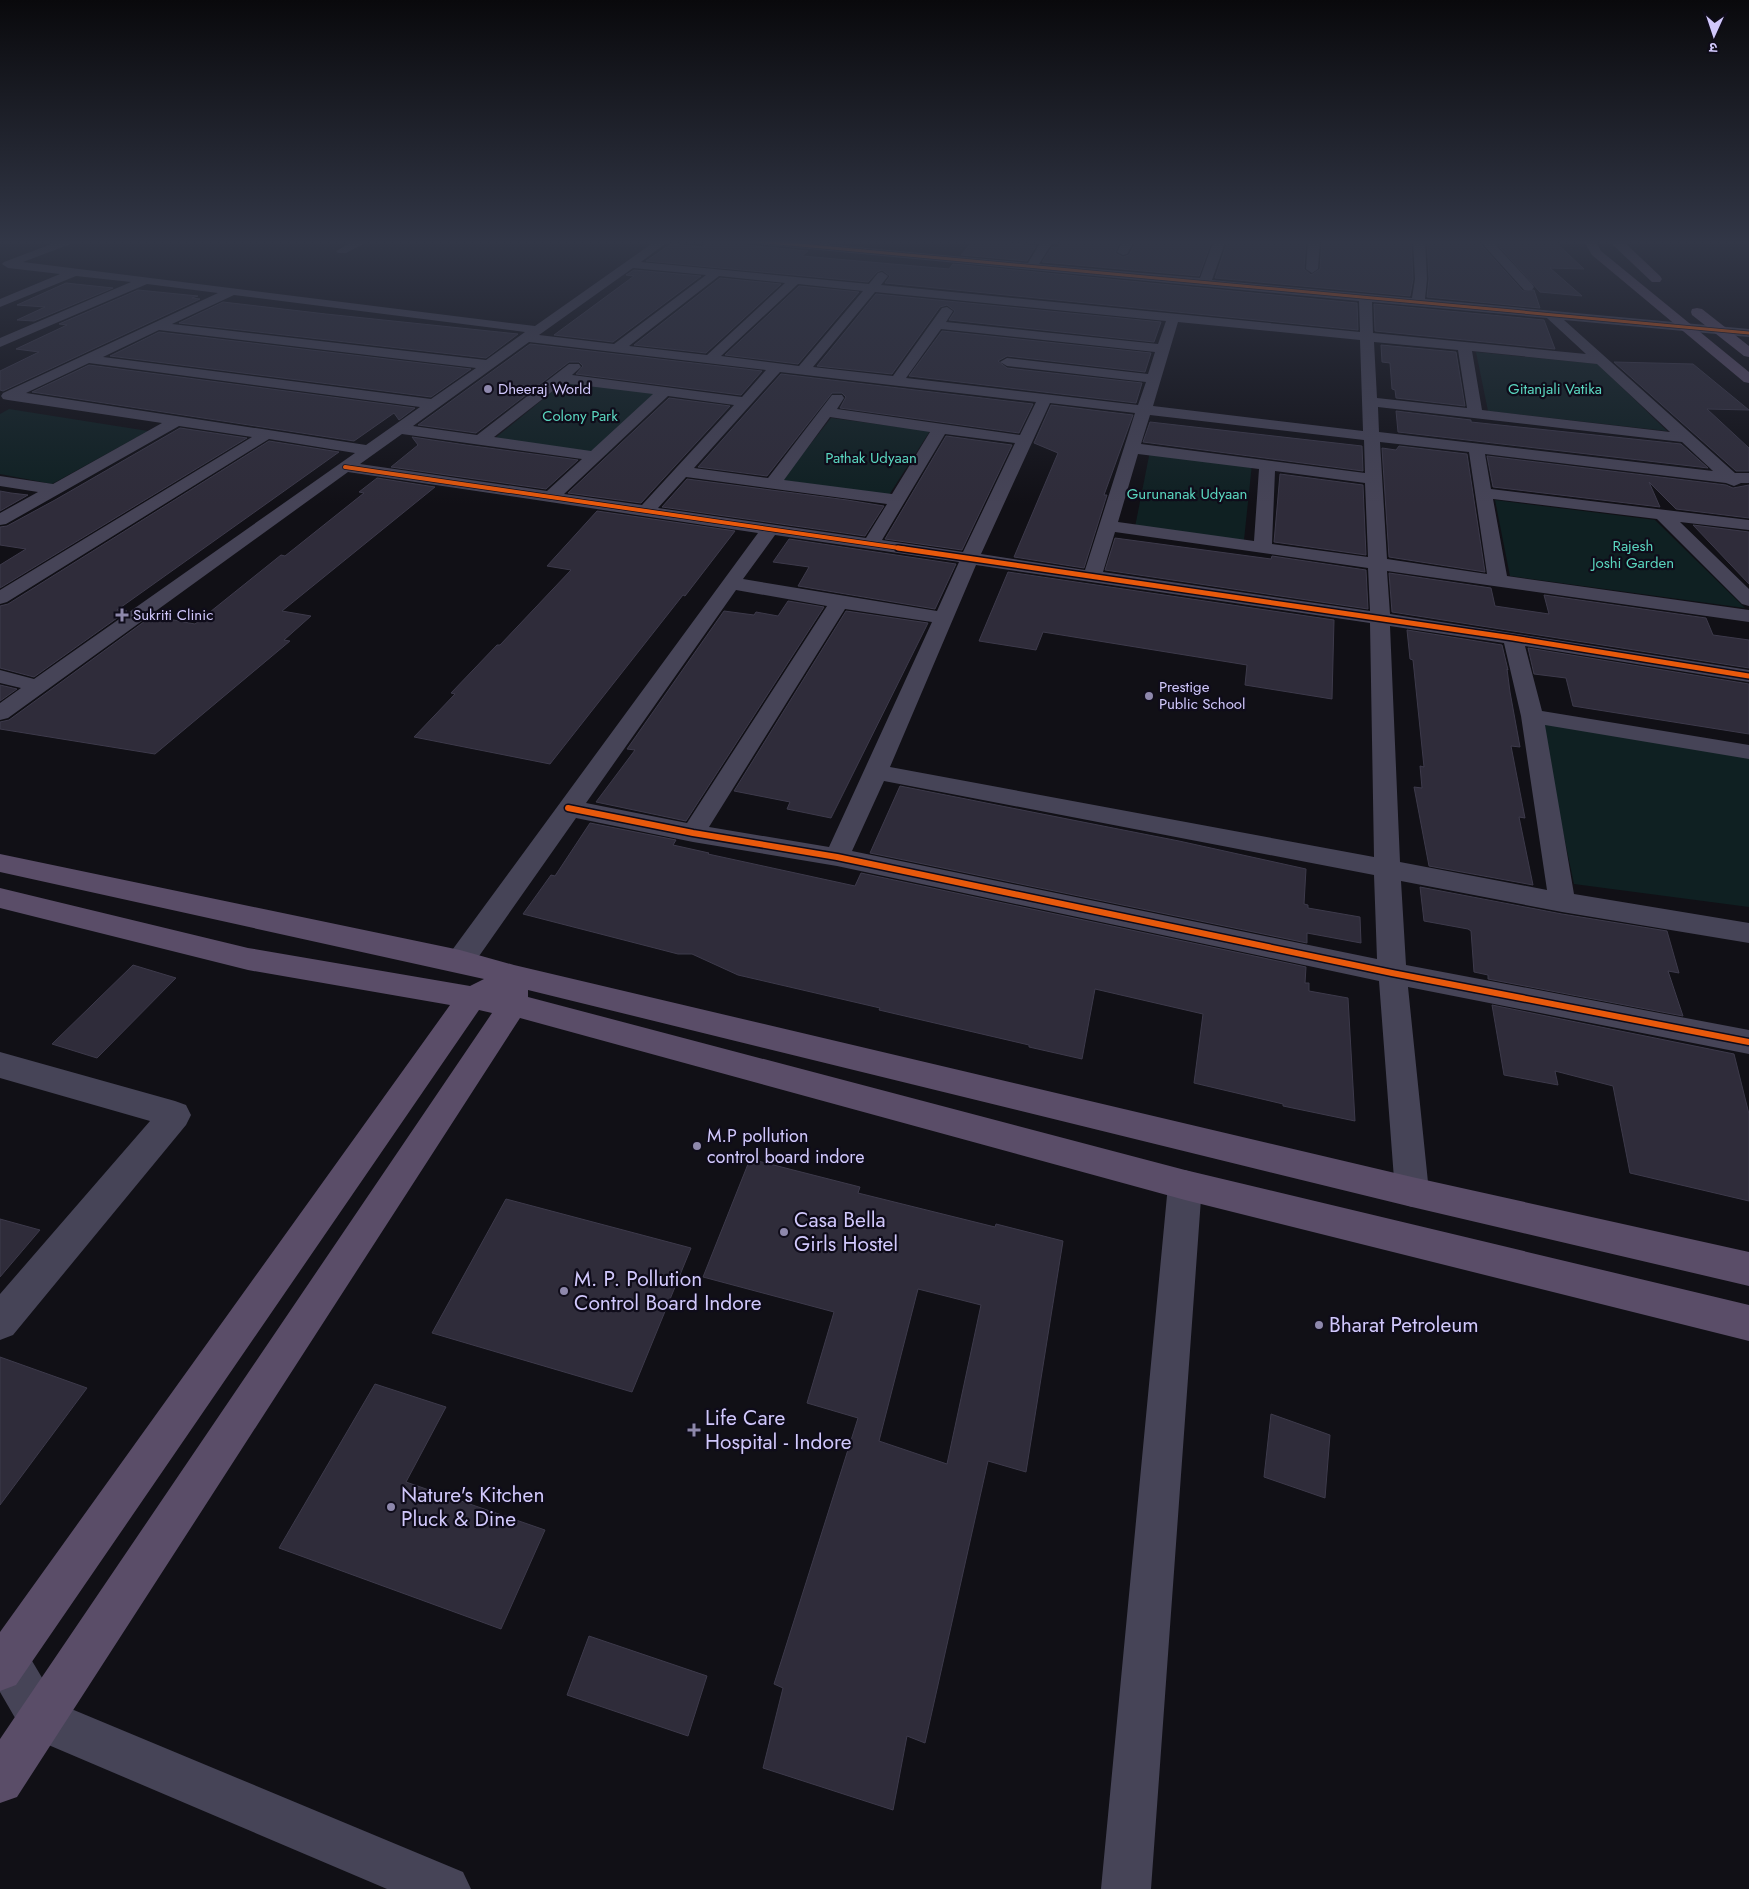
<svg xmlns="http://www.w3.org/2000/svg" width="1749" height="1889" viewBox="0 0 1749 1889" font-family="Jost,'Noto Sans Devanagari',sans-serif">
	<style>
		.green { fill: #0f2022 }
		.building { fill: #2f2c3a; stroke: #3d3a4b; fill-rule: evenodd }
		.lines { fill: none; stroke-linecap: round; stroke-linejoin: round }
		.minor { fill: #464457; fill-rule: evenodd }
		.major { fill: #5a4d68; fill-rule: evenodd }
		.cycleway-far3-casing { stroke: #0f0c1a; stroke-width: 4.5 }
		.cycleway-far2-casing { stroke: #0f0c1a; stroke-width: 5.5 }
		.cycleway-far1-casing { stroke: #0f0c1a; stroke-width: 8 }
		.cycleway-casing { stroke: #0f0c1a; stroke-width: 9 }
		.cycleway-far3 { stroke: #e8590c; stroke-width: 3 }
		.cycleway-far2 { stroke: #e8590c; stroke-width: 4 }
		.cycleway-far1 { stroke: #e8590c; stroke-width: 5 }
		.cycleway { stroke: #e8590c; stroke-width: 6 }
		.poi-dot { fill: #8e88ac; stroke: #0f0c1a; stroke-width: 2 }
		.labels { text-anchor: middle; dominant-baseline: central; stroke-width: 4.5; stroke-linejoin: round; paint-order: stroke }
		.far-poi-label { font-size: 15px; fill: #d1c8fc; stroke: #0f0c1a; text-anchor: start }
		.far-park-label { font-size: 15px; fill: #5ad6bf; stroke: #0f0c1a }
		.poi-label { font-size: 18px; fill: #d1c8fc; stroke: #0f0c1a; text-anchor: start }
		.near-poi-label { font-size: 21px; fill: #d1c8fc; stroke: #0f0c1a; text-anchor: start }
	</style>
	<rect width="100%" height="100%" fill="#111016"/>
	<path class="green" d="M1476,352L1598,364L1667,431L1488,411Z
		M568,379L663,395L606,455L494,439Z
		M9,409L148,431L52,484L0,474V414Z
		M831,418L930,431L889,495L782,480Z
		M1150,451L1252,464L1244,540L1135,527Z
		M1495,500L1655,520L1745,608L1510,576Z
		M1540,723L1749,755V907L1574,884Z"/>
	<path class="building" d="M704,240H738L746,245L808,251L802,256L949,269L953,264L1357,303L1358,330L885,283L890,276L882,270L877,272L868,282L646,261L671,244L704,247Z
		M974,240L1036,246L1027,261L961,255Z
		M1062,240H1121L1115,253L1123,257L1129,255L1137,240H1212L1199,276L1042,262L1052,247L1057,248Z
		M1228,240H1306L1304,269L1311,275L1320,269L1322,240H1411L1413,279L1410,296L1215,278Z
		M1427,240H1477L1523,291L1534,290L1540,308L1427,297L1429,279Z
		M1493,240H1553L1584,269L1550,268L1582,296L1540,292Z
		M634,270L701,276L613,342L554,335L634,276L626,275Z
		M720,278L781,284L706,353L634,345Z
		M66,283L113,288L34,321L17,320L45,307L17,305Z
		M799,286L859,292L798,364L725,355Z
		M138,290L198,296L192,298L200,299L3,391L0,390V371L39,352L16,349L67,325L59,324Z
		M876,294L1161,322L1154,342L949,320L955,311L947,305L940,307L892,374L817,366Z
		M223,302L326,314L518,334L486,358L179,323Z
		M1374,304L1544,320L1555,349L1375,331Z
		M942,331L1151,353L1145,372L1007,356L998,361L1007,368L1142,383L1136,403L909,376Z
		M159,332L471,369L431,397L110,356Z
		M530,344L762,371L741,395L576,374L583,366L579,362H569L476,433L418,425Z
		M1381,345L1456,352L1465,406L1396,398L1395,390L1392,389L1390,363L1382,362Z
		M1614,362L1693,364L1749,410L1707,409L1749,448V471H1736Z
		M89,365L415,408L399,420L394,413L354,441L32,392Z
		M781,374L1033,404L1019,433L840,408L846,397L842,393H832L767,476L698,467Z
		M669,398L730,406L641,503L568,493Z
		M1051,405L1133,415L1104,495H1107L1084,568L1014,557L1058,453L1034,443Z
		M1396,411L1471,420V422L1681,444L1708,468L1398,432Z
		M1150,422L1362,446L1363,471L1143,442Z
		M180,428L247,438L0,588V565L26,549L0,545V527L7,526L55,500Z
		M946,436L1012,445L962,550L885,539Z
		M412,437L466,445L578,460L546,489L391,467L418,445Z
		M269,441L339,452L117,610L127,611L34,677L0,668V606L8,604Z
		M1399,446L1467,454L1485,572L1389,557L1382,448L1396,450Z
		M1487,456L1726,485L1733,488L1749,485V518L1676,509L1649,482L1660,507L1493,487Z
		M1280,474L1363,485L1366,555L1274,542Z
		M377,478L435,487L282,611L311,616L284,640L290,641L155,754L0,729V722L9,720L152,616L195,624L281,555L285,556L364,493L359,492Z
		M687,479L847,500L884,506L865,536L662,507Z
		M0,491L11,493L28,495L0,511Z
		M597,511L735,531L685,596L683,595L550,764L414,737L455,694L451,693L497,645H500L571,570L547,566Z
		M1693,525L1749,532V584Z
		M1115,538L1271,559L1272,556L1366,570L1368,609L1105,570Z
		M789,539L956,564L935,609L798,586L809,567L773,562Z
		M1008,572L1334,620L1332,699L1245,685L1247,665L1043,632L1036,650L979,641Z
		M1389,573L1491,588L1495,606L1549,614L1544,595L1706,618L1713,635L1749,640V668L1392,612Z
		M788,601L824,607L686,821L596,802L635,750L627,749L724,611L754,615L756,612L778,616Z
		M846,611L928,623L831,818L787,809L790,802L734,791Z
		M1407,630L1502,645L1508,670L1507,669L1510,692L1520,747L1511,746L1525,818L1519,817L1533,885L1429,866L1414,787L1422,788L1420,766L1424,767L1413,660L1410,659Z
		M1528,648L1749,684V734L1573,706L1566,678L1534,674Z
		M0,685L17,689L0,701Z
		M900,786L1179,841L1306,869L1304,904L1308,905V908L1360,917L1361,943L1307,933V943L870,853Z
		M590,823L676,840L673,845L709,853L708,854L855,886L861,873L1306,967L1305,983H1309V991L1348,998L1355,1121L1283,1106V1104L1194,1083L1203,1014L1095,989L1082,1059L1029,1047V1045L879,1010L880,1008L738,975L692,954H678L523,914L551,875L555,876Z
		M1420,887L1562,914L1667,931L1679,973L1668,971L1683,1016L1488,979V975L1474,972L1471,931L1468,929L1424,921Z
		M133,965L176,978L97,1058L52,1044Z
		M1492,1005L1734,1054L1749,1114V1201L1630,1173L1613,1086L1555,1071L1558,1085L1504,1075Z
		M750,1159L860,1187L858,1193L995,1227L996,1224L1063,1241L1026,1472L988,1461L925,1743L907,1736L893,1810L763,1768L783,1688L774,1684L858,1418L807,1403L834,1312L703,1277ZM918,1289L981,1305L947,1464L879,1441Z
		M506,1199L691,1248L632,1392L432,1333Z
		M0,1219L40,1230L0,1277Z
		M0,1357L87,1388L0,1505Z
		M375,1384L446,1407L406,1482L545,1530L501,1629L279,1548Z
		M1271,1414L1330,1435L1325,1498L1264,1477Z
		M589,1636L707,1676L688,1736L567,1695Z"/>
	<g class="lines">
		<path class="minor" d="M62,240H78L76,242L23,262L535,326L657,240H670L641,262L869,284L878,273L882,272L888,276L881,285L1360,332L1359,301L746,243L740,240H781L1028,263L1042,240H1054L1039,264L1200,278L1214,240H1226L1212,280L1412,298L1415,279L1413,240H1425L1427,279L1425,299L1749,329V337L1564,320L1735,473H1749V483H1741L1734,486L1726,483L1485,454L1491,489L1749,520V530L1680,522L1749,589V606L1742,604L1657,519L1493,499L1507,576L1749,610V622L1387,571L1390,614L1749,670V682L1525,646L1542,711L1749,745V759L1545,725L1574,894L1749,923V943L1562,912L1401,881L1406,965L1749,1030V1054L1408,987L1429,1192L1424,1203L1412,1207L1400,1203L1395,1192L1379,981L837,866L693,842L576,818L470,969L460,972L450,969L446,961L450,953L758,533L348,472L8,718L0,720V703L21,688L0,683V670L34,679L355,453L269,439L7,602L0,604V590L252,437L179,426L6,524L0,525V513L38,492L0,486V476L53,484L162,423L8,400L3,399L1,396L3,393L218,293L147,284L0,347V338L131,282L76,276L0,307V299L60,274L8,268L2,264L4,262ZM633,268L706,275L614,344L539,335ZM719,276L785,283L707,355L629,346ZM798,284L863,291L799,366L721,356ZM875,292L1166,321L1158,344L946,322L953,311L947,307L942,308L893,376L813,367ZM234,295L525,332L486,360L172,324ZM1372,302L1547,318L1586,354L1373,333ZM1178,322L1360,340L1363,431L1153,406ZM941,329L1155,352L1148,374L1007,358L1000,362L1007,366L1146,382L1138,405L906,378ZM159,330L476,368L431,399L103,357ZM529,342L766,370L742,397L572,375L581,367L579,364H569L477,435L413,426ZM1374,342L1458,350L1467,408L1377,398ZM1472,351L1597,364L1670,432L1482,410ZM89,363L420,407L366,445L26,393ZM780,372L1036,402L1020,435L837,409L844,398L842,395H832L768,478L694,468ZM563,383L653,394L591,451L494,437ZM668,396L734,405L642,505L564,494ZM1050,403L1135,413L1085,570L981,554ZM1378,407L1682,442L1713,471L1379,432ZM1150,415L1364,440L1365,473L1141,444ZM830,417L930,432L892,494L784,480ZM402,434L582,459L547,491L360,464ZM945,434L1015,443L963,552L882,540ZM1380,442L1469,452L1487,574L1387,559ZM1138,454L1259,469L1254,541L1118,522ZM1275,471L1365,483L1368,557L1272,544ZM686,477L887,504L866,538L658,508ZM1115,532L1368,568L1370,611L1103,572ZM775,535L959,562L937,611L743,579ZM976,565L1370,623L1374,857L890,767ZM736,590L827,606L687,823L586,803ZM845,609L932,622L829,847L709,827ZM1390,626L1504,643L1521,716L1547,890L1400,862ZM884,781L1374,875L1377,959L852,851Z
			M356,240H371L346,253H338L336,251Z
			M1123,240H1135L1127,254L1123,255L1117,252Z
			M1308,240H1320L1318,269L1312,273L1306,269Z
			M1479,240H1491L1532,284L1534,287L1532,290H1524Z
			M1572,240H1595L1596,241C1591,246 1577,245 1572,240Z
			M0,1052L175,1101L186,1105L191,1115L186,1125L13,1335L0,1340V1294L150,1121L0,1078Z
			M1185,1170L1197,1174L1202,1185L1151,1889H1101L1168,1185L1173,1174Z
			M0,1634L22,1644L57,1703L463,1872L471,1889H387L25,1735L0,1692Z"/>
		<path class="major" d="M1583,240H1595L1601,251L1749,372V383L1744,382L1592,255Z
			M1610,240H1622L1660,276L1662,279L1660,282H1652L1613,245Z
			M1697,308L1702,309L1749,346V357L1744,356L1692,315L1691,312L1692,309Z
			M0,854L460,950L514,965L1412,1177L1749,1252V1286L1412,1207L528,990V997L1185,1170L1749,1305V1341L1185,1200L520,1018L17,1797L0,1803V1739L492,1013L479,1010L16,1685L0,1691V1632L450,1005L248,970L0,908V888L248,948L470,986L484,979L0,872Z"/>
		<g class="cycleway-far3-casing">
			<path id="cycleway-far3" d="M746,240L1749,333"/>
		</g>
		<g class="cycleway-far2-casing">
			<path id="cycleway-far2" d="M345,467L906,549"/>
		</g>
		<g class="cycleway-far1-casing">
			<path id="cycleway-far1" d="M898,548L1513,638L1749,676"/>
		</g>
		<g class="cycleway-casing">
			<path id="cycleway" d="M568,808L693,833L837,857L1392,973L1749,1042"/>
		</g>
		<use href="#cycleway-far3" class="cycleway-far3"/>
		<use href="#cycleway-far2" class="cycleway-far2"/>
		<use href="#cycleway-far1" class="cycleway-far1"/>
		<use href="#cycleway" class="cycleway"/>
	</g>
	<linearGradient id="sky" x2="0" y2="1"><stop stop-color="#09090c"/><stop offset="0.48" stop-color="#323747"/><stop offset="1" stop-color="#323747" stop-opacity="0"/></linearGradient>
	<rect width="1749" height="504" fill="url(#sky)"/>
	<g class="poi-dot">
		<circle cx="488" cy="389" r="5"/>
		<path d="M119.5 607.5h5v5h5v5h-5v5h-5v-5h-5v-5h5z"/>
		<circle cx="1149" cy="696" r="5"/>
		<circle cx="697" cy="1146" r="5"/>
		<circle cx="784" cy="1232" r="5"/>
		<circle cx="564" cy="1291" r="5"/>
		<circle cx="1319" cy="1325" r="5"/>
		<path d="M691.5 1422.5h5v5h5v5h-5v5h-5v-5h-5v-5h5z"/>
		<circle cx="391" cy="1507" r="5"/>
	</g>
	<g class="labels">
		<g class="far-poi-label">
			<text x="498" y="389">Dheeraj World</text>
			<text x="133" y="615">Sukriti Clinic</text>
			<text x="1159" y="687">Prestige<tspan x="1159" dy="17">Public School</tspan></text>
		</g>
		<g class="far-park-label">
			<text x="1555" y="389">Gitanjali Vatika</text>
			<text x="580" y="416">Colony Park</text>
			<text x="871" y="458">Pathak Udyaan</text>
			<text x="1187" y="494">Gurunanak Udyaan</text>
			<text x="1633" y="546">Rajesh<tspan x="1633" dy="17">Joshi Garden</tspan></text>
		</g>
		<g class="poi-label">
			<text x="707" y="1136">M.P pollution<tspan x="707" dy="21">control board indore</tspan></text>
		</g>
		<g class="near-poi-label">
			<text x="794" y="1220">Casa Bella<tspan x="794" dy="24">Girls Hostel</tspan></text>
			<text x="574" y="1279">M. P. Pollution<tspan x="574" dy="24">Control Board Indore</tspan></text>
			<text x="1329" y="1325">Bharat Petroleum</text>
			<text x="705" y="1418">Life Care<tspan x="705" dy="24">Hospital - Indore</tspan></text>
			<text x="401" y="1495">Nature's Kitchen<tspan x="401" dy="24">Pluck &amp; Dine</tspan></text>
		</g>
	</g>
	<g transform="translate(1714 35) rotate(183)" stroke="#0f0c1a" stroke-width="4" paint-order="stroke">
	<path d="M0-4L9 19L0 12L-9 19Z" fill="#d1c8fc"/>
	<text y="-8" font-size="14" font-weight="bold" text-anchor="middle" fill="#d1c8fc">उ</text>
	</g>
</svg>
